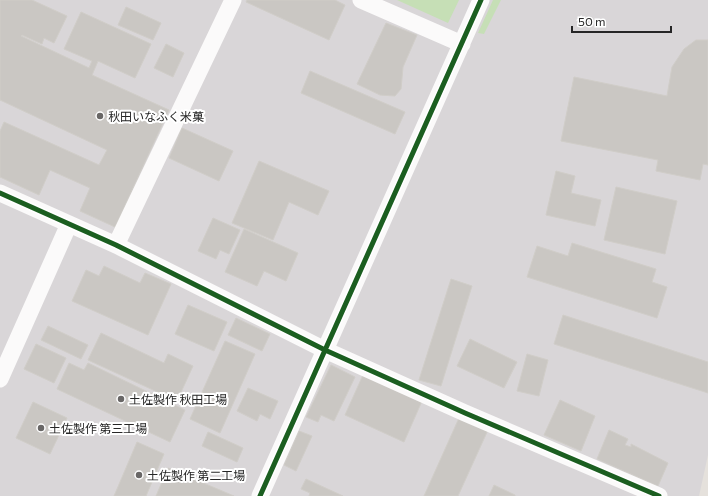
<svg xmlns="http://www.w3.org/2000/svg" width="708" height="496" viewBox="0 0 708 496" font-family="Commissioner,'Noto Sans JP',sans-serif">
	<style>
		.industrial { fill: #d9d6d8 }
		.green { fill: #c6dfb6 }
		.building { fill: #cac7c3; stroke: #d0cdc8 }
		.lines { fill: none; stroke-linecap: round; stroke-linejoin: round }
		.minor { stroke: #fbfafa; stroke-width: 17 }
		.cycleway-casing { stroke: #fff; stroke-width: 8 }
		.cycleway { stroke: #1b5e20; stroke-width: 5 }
		.poi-dot { fill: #696766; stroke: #fff; stroke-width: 1.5 }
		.labels { text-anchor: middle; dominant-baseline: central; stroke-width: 4; stroke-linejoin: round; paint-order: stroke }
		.poi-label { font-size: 12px; fill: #262626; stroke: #fff; text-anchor: start }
	</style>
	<rect width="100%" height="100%" fill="#e5e1dc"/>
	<path class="industrial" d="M0,0H708V455L699,496H0Z"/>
	<path class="green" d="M397,0H459L448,23Z
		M493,0H501L484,34L478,33Z"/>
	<path class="building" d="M0,0H32L67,16L54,43L44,38L42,44L22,35L21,36L89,68L92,61L64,49L81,12L151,44L135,78L98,61L92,75L169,110L115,227L80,211L90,188L50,170L39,195L0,177V131L4,122L99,165L107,150L0,100Z
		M247,0H335L345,5L329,40L246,2Z
		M126,7L161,23L153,40L118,25Z
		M386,23L417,35L403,67L401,89L395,96L380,95L357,84Z
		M696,40H708V165L703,164L700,180L656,171L658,160L561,141L574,77L667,96L672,67L684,49Z
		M166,44L184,53L173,77L154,68Z
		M310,71L405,112L395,134L301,93Z
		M182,128L233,151L219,181L169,158Z
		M259,161L329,191L318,215L289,202L273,240L232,223Z
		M556,171L575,176L571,193L601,200L595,226L546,215Z
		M616,187L677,201L665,254L604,240Z
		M213,218L240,230L229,254L220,250L216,259L198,251Z
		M244,229L298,253L286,281L264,271L257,286L225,272Z
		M572,243L656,269L652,282L667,287L657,318L527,277L537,246L568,256Z
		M104,266L140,283L145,273L171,284L148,335L72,301L86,270L99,276Z
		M451,279L472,286L441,386L419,380Z
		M188,305L227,322L214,351L175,334Z
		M563,315L708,362V393L554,344Z
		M236,318L270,334L262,351L228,335Z
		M48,326L88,345L81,359L41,340Z
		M101,333L164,363L168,354L193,366L177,401L88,360Z
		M470,339L517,362L504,388L457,366Z
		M225,341L255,354L220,433L190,419Z
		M36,344L66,358L54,383L24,369Z
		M527,354L548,360L539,396L517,391Z
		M69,363L84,370L88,363L185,410L170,442L57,389Z
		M331,365L355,377L334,421L321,415L318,422L306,417Z
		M363,375L422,401L404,442L345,415Z
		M248,388L278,401L270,419L260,414L257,421L237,411Z
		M560,400L595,416L581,451L544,435Z
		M33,402L67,418L50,454L16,438Z
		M459,418L488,430L458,496H424Z
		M609,430L628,439L625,445L631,447V444L668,463L658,486L597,459Z
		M299,431L312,436L296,471L284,465Z
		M208,432L243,448L237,462L202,446Z
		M137,442L164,454L146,496H114Z
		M168,468L234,496H156Z
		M306,479L343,496H309L310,493L301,489Z
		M494,485L515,495V496H489Z"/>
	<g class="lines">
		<path class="minor" d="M361,0L462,44
			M0,193L116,245L325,350L465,413L659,496
			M116,245L233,0
			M0,379L69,224
			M260,496L481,0"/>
		<g class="cycleway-casing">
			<path id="cycleway" d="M0,193L116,245L325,350L465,413L659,496
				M260,496L481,0"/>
		</g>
		<use href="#cycleway" class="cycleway"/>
	</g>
	<g class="poi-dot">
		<circle cx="100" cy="116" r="4"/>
		<circle cx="121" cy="399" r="4"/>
		<circle cx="41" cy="428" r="4"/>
		<circle cx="139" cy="475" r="4"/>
	</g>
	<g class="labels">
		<g class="poi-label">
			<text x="108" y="116">秋田いなふく米菓</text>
			<text x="129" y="399">土佐製作 秋田工場</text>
			<text x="49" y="428">土佐製作 第三工場</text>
			<text x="147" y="475">土佐製作 第二工場</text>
		</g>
	</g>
	<path d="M572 26v6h99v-6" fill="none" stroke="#262626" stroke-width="2"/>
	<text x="578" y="26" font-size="12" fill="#262626" stroke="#ffffff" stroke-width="3" paint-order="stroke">50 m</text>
</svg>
